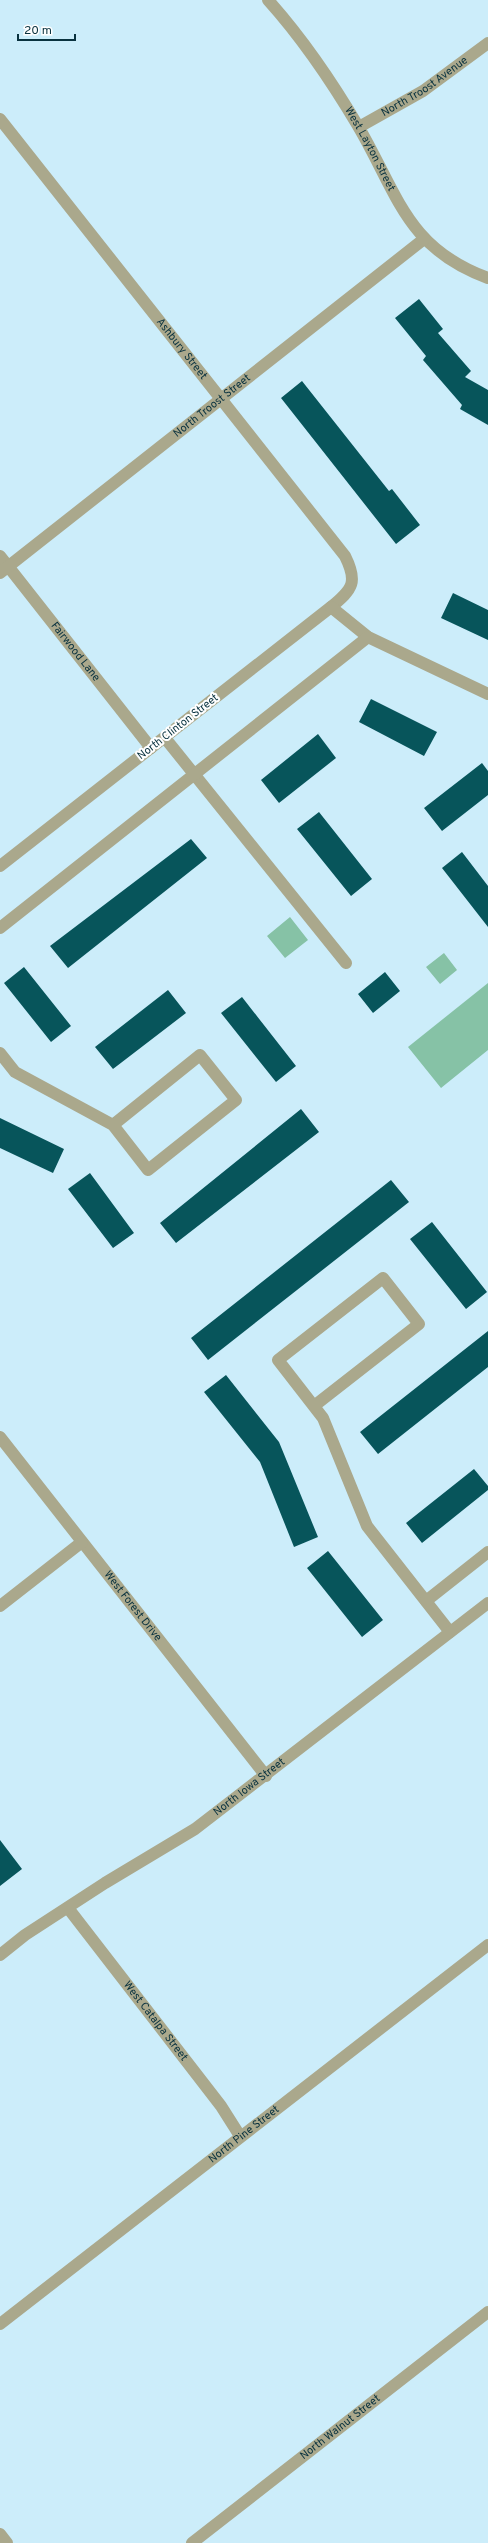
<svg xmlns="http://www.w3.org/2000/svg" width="488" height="2543" viewBox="0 0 488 2543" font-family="Overpass,sans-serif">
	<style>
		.green { fill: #86c2a6 }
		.building { fill: #07555b }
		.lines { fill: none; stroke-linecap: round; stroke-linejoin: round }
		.minor { stroke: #aaa88c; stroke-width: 12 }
		.labels { text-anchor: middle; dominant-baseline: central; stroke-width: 4; stroke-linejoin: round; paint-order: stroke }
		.street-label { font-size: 11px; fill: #09323f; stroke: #fff }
	</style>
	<rect width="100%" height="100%" fill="#ccedfa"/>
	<path class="green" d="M290,917L308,940L285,958L267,936Z
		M444,953L457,970L440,984L426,967Z
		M488,983V1050L441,1088L408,1047Z"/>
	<path class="building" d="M419,299L443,329L438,333L471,371L465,377L488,390V425L460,409L462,405L423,360L426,356L395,318Z
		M302,381L389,491L392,489L420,525L396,544L281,398Z
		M453,593L488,610V640L441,618Z
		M371,699L437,732L424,756L359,722Z
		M318,734L336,758L279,803L261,780Z
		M482,763L488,771V795L442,831L424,808Z
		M319,812L372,879L351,896L297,829Z
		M191,839L207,858L68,968L50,946Z
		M462,852L488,886V927L442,868Z
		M24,967L71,1026L51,1042L4,983Z
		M385,972L400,991L373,1013L358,994Z
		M168,990L186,1013L113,1069L95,1047Z
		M242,997L296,1066L276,1082L221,1013Z
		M301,1109L319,1132L176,1243L160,1223Z
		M0,1118L64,1149L53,1173L0,1148Z
		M90,1173L134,1233L113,1248L68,1189Z
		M391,1180L409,1202L208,1360L191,1338Z
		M432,1222L487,1292L466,1309L410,1239Z
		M488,1331V1367L378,1454L360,1432Z
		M226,1375L279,1442L318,1537L294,1547L260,1462L204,1392Z
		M474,1469L488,1486V1490L422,1543L406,1523Z
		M328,1551L383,1620L362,1637L307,1568Z
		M0,1840L22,1869L0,1886Z"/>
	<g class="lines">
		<g class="minor">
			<path id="s1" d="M268,0C303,39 332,82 358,126C398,194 406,248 488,278"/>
			<path id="s2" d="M0,119L345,556C358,582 353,589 331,607L0,866"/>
			<path id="s3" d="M359,127L423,91L488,43"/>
			<path id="s4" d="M0,556L151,748"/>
			<path id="s5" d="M0,573L424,239"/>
			<path d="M331,607L368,637L488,694"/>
			<path d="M165,738L346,963"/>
			<path d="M0,928L368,637"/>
			<path d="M0,1053L15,1072L113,1125L148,1170L236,1100L200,1055L113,1125"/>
			<path d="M314,1406L419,1324L383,1278L278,1360L323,1418L367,1526L450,1632"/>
			<path id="s6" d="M0,1437L266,1776"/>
			<path d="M426,1601L488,1552"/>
			<path d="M0,1606L82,1542"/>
			<path id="s7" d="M68,1908L221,2106L240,2136"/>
			<path id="s8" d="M0,1955L25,1935L105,1883L195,1829L488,1603"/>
			<path id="s9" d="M0,2324L488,1945"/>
			<path d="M0,2534L7,2543"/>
			<path id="s10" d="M192,2543L488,2312"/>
		</g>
	</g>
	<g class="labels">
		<g class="street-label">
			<text stroke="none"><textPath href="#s3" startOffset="77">North Troost Avenue</textPath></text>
			<text stroke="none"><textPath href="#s1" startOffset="181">West Layton Street</textPath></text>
			<text stroke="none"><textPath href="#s2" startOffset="293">Ashbury Street</textPath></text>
			<text stroke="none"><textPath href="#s5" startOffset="270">North Troost Street</textPath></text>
			<text stroke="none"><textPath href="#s4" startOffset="122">Fairwood Lane</textPath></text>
			<text transform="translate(178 727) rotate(-38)">North Clinton Street</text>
			<text stroke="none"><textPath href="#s6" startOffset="215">West Forest Drive</textPath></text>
			<text stroke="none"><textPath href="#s8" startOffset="301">North Iowa Street</textPath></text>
			<text stroke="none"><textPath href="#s7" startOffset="143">West Catalpa Street</textPath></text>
			<text stroke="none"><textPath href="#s9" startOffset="309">North Pine Street</textPath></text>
			<text stroke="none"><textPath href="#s10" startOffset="188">North Walnut Street</textPath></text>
		</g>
	</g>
	<path d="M18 34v6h57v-6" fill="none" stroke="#09323f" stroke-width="2"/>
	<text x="24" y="34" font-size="12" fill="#09323f" stroke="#ffffff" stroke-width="3" paint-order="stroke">20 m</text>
</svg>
